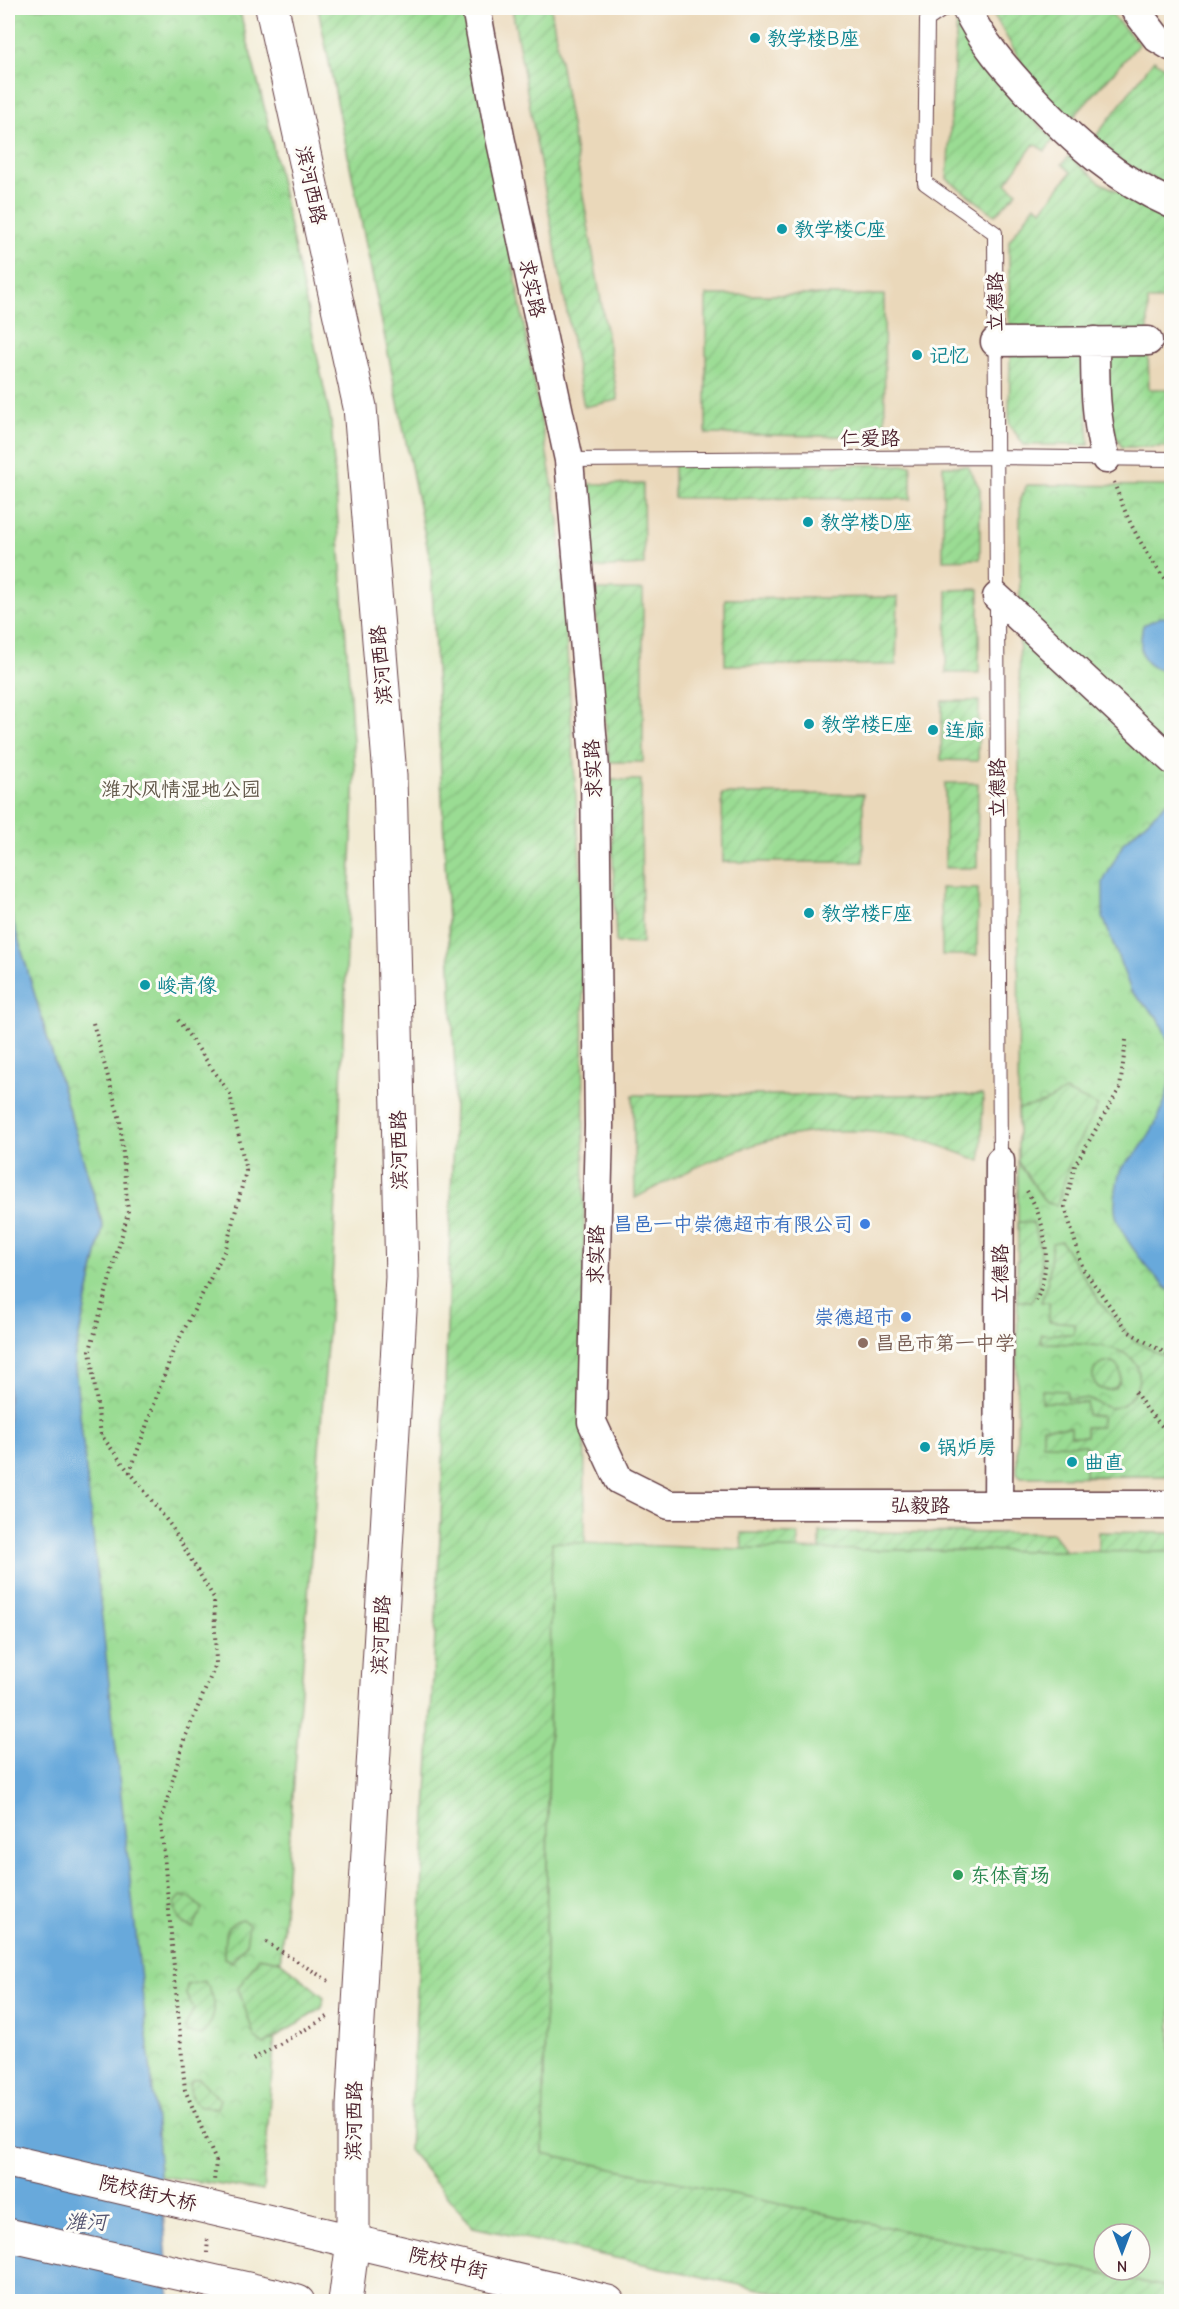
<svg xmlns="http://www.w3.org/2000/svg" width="1179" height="2309" viewBox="0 0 1179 2309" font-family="'Comic Neue','LXGW WenKai TC',sans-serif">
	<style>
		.built { fill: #ead8ba; fill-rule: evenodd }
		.park { fill: url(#park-crowns); stroke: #727e5f; stroke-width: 1.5 }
		.garden { fill: url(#garden-furrows); stroke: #727e5f; stroke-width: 1.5 }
		.pitch { fill: #9adc93; stroke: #727e5f; stroke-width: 1.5; fill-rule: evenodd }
		.water { fill: #68a9db; stroke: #596483; stroke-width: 1.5 }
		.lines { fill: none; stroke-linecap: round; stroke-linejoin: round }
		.lane-casing { stroke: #633e44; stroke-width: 16 }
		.street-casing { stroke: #633e44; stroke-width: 31 }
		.secondary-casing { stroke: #633e44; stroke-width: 35 }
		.path { stroke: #633e44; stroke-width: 4; stroke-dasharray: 1.5 4.5; stroke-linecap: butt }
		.lane { stroke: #fff; stroke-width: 14 }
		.street { stroke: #fff; stroke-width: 28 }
		.secondary { stroke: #fff; stroke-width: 33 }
		.secondary-bridge-casing { stroke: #633e44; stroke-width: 35; stroke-linecap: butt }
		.secondary-bridge { stroke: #fff; stroke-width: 33 }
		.culture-dot { fill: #0f9aa8; stroke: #fdfcf7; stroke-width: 2 }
		.shop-dot { fill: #3f7fe0; stroke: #fdfcf7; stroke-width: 2 }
		.education-dot { fill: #8d6e63; stroke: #fdfcf7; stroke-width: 2 }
		.leisure-dot { fill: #2e9e5b; stroke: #fdfcf7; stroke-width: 2 }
		.labels { text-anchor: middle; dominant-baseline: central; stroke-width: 6; stroke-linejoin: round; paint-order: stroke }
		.culture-label { font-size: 20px; fill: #0d838f; stroke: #fdfcf7; text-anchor: start }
		.street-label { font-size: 20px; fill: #4a1f2b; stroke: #fdfcf7 }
		.park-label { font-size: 20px; fill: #62584a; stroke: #fdfcf7 }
		.shop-label { font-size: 20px; fill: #366cbe; stroke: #fdfcf7; text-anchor: end }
		.education-label { font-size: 20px; fill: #785e54; stroke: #fdfcf7; text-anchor: start }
		.leisure-label { font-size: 20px; fill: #27864d; stroke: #fdfcf7; text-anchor: start }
		.water-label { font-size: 21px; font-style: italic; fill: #565671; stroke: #fdfcf7 }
	</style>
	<defs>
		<pattern id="park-crowns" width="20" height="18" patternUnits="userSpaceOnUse" patternTransform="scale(1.5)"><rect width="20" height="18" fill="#9adc93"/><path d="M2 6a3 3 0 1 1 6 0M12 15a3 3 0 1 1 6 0" fill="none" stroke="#86bc7f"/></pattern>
		<pattern id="garden-furrows" width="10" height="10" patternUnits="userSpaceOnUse" patternTransform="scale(1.5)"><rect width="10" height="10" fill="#9adc93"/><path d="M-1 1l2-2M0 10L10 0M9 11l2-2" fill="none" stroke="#86bc7f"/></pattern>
	</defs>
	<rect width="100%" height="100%" fill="#fdfcf7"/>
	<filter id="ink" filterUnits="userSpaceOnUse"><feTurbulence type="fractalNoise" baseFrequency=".0167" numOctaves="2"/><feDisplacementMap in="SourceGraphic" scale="12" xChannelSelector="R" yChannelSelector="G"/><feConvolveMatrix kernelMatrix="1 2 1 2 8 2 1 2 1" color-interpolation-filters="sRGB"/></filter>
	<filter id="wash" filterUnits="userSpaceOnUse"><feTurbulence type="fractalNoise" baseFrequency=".008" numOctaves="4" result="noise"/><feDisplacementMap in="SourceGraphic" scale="24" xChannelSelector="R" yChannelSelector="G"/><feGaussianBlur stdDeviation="1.35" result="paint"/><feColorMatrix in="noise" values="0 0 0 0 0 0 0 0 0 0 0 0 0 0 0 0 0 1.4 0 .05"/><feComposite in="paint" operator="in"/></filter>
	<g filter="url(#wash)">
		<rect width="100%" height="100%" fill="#f2ebd4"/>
		<path class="built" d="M428,8H1171V2288L543,2153ZM1104,2234H1140V2270H1104Z"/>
		<path class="park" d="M8,8H239L267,118L331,421L355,771L333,1265L263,2191L160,2176L74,1359L103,1226L8,905Z
			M1027,485L1171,486V1476L1021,1477L1017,1473L1020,499Z"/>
		<path class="garden" d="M318,8H467L559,521L583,912L585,1543H552L543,2153L1171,2288L1160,2301H815L473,2227L409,2150L441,1517L455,1071L431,565Z
			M512,8H551L618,400L584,407Z
			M990,8H1106L1139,44L1069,122L1028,74Z
			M957,19L1014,101L1054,139L1045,151L1034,144L1006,183L1017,192L995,215L947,179Z
			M1154,60L1171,72V188L1128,166L1093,140Z
			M1069,156L1101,183L1171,217V300H1148V334L1015,336L1009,328V241L1035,205L1042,210L1071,172L1062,164Z
			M706,295H884L885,437L706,434Z
			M1148,350L1149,389H1171V447H1122C1104,419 1108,385 1108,353Z
			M1010,353L1084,357L1089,445H1024L1009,424Z
			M674,464L911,465V499L674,498Z
			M943,466H968L980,489V559L943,560Z
			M584,484H643L644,565L592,568Z
			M979,589V673H946L947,590Z
			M594,590H643V762H609Z
			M898,597L896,665H725V599Z
			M942,701H979L978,761L941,760Z
			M610,780H641L642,944L616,943Z
			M945,783H978L977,868H945Z
			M722,794H863V862H723Z
			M941,888L978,889L977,955H942Z
			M1065,1091L1098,1106L1073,1152L1057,1205L1046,1203L1018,1162V1109L1044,1103Z
			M633,1095H983L981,1161C961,1154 941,1145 920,1140C807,1113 732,1147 635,1198Z
			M1018,1222L1033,1223C1044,1254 1045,1271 1032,1301H1017Z
			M1061,1241L1099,1301L1133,1340L1171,1360V1476H1085L1086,1445L1043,1444V1427H1071V1436H1086V1427H1101V1416L1087,1415V1403L1042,1402V1390L1067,1391V1399C1074,1399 1084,1398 1090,1400C1100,1403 1106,1410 1117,1407C1127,1404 1135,1395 1138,1384C1149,1338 1069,1344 1041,1343V1334H1074V1323L1049,1321V1302H1041L1048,1281L1052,1243Z
			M1093 1376a14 14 0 1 1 28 0a14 14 0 1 1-28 0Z
			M820,1532L1052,1533L1066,1551L820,1550Z
			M1098,1532L1171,1533V1552H1098Z
			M741,1533L798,1534V1550L742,1549Z
			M181,1896L192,1899L202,1909L193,1928C179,1923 176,1918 175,1903Z
			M242,1919L249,1925L246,1944L232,1962L224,1958C224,1942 223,1923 242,1919Z
			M259,1957L280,1961L324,1997L322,2008L264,2045L255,2038L238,1988Z
			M204,1981C218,1999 218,2017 202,2035L187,2033L185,2028L194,2008L186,1995L187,1985Z
			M199,2078L220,2100L217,2108L200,2107L192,2098L189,2085L192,2080Z"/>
		<path class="pitch" d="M552,1542L742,1549L1171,1552V2288L543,2153ZM1104,2234H1140V2270H1104Z"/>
		<path class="water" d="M1161,617L1171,618V672C1141,668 1137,654 1143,625Z
			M1171,799V1048L1159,1019L1131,991L1103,917V882L1124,842Z
			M8,904L103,1226L74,1359L155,2110L170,2301H8Z
			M1171,1070V1292C1154,1277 1117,1234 1115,1210C1114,1200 1117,1179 1121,1169C1124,1162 1135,1157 1139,1150C1156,1127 1169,1098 1171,1070Z"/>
	</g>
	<g filter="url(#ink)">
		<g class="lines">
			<g class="lane-casing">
				<path id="lane" d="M945,8L927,20L925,183L995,233L1000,1161
					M569,460L995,457L1172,459"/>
			</g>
			<g class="street-casing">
				<path id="street" d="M476,8L500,137L569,460L595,769L599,1126L592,1422L619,1480L669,1505H1172
					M966,8C982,42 1005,68 1031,96C1074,142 1114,178 1172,204
					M1134,8L1157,38L1172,47
					M1095,341C1095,382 1095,420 1106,459
					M995,342L1148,341
					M997,597L1172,760
					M998,1505L1000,1161"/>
			</g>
			<g class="secondary-casing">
				<path id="secondary" d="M272,8L360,407L390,776L402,1277L353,2106V2241L345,2302
					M288,2226L608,2302
					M274,2295L298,2302"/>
			</g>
			<path class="path" d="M1114,482C1127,522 1146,555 1172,588
				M178,1020L230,1094L246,1171L226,1248L173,1351L130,1472L171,1526L214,1598L216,1664L184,1740L161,1822L185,2090L216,2161L214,2181
				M93,1023L120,1120L128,1213L90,1350L101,1435L129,1472
				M1126,1040L1120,1088L1075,1165L1065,1207L1083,1269L1129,1332L1172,1357
				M1027,1191C1048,1225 1052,1265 1036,1301
				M1135,1392L1148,1411L1172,1437
				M266,1942L332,1983
				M253,2059L331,2015
				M207,2253L208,2237"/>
			<use href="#lane" class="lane"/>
			<use href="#street" class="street"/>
			<use href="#secondary" class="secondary"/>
			<g class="secondary-bridge-casing">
				<path id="secondary-bridge" d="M8,2161L288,2226
					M8,2235L274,2295"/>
			</g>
			<use href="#secondary-bridge" class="secondary-bridge"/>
		</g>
	</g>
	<g class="culture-dot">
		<circle cx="755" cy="38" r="6"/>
		<circle cx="782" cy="229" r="6"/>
		<circle cx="917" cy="355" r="6"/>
		<circle cx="808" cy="522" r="6"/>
		<circle cx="809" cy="724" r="6"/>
		<circle cx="933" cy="730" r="6"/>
		<circle cx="809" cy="913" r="6"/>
		<circle cx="145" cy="985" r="6"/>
		<circle cx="925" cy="1447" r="6"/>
		<circle cx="1072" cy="1462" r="6"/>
	</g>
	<g class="shop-dot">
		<circle cx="865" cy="1224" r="6"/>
		<circle cx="906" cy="1317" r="6"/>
	</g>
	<circle class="education-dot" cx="863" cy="1343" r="6"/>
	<circle class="leisure-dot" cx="958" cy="1875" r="6"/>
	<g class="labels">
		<g class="culture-label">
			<text x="767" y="38">教学楼B座</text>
			<text x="794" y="229">教学楼C座</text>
			<text x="929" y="355">记忆</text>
			<text x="820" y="522">教学楼D座</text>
			<text x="821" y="724">教学楼E座</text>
			<text x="945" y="730">连廊</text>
			<text x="821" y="913">教学楼F座</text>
			<text x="157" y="985">峻青像</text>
			<text x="937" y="1447">锅炉房</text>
			<text x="1084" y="1462">曲直</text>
		</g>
		<g class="street-label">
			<text transform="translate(311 185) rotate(78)">滨河西路</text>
			<text transform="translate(532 288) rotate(78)">求实路</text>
			<text transform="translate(995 302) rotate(-90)">立德路</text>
			<text x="870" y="438">仁爱路</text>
			<text transform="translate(381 665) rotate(-95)">滨河西路</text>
			<text transform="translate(593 769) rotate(-93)">求实路</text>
			<text transform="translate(997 788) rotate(-90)">立德路</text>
			<text transform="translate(399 1150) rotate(-91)">滨河西路</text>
			<text transform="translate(596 1255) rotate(-89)">求实路</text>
			<text transform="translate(1000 1274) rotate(-90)">立德路</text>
			<text x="920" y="1505">弘毅路</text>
			<text transform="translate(381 1635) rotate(-87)">滨河西路</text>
			<text transform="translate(354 2121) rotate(-89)">滨河西路</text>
			<text transform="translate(148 2193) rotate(13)">院校街大桥</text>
			<text transform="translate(448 2263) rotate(13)">院校中街</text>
		</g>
		<g class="park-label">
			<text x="181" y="789">潍水风情湿地公园</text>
		</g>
		<g class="shop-label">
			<text x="853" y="1224">昌邑一中崇德超市有限公司</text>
			<text x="894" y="1317">崇德超市</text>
		</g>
		<g class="education-label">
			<text x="875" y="1343">昌邑市第一中学</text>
		</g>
		<g class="leisure-label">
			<text x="970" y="1875">东体育场</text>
		</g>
		<g class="water-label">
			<text x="86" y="2222">潍河</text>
		</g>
	</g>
	<rect width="1179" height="2309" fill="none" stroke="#fdfcf7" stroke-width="30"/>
	<g transform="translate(1122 2252) rotate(180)"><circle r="28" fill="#fdfcf7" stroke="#b5a4a5" stroke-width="1.5"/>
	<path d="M0-4.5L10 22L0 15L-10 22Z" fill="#1f6fb2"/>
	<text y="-9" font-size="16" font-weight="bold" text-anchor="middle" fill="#4a1f2b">N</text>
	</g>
</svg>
